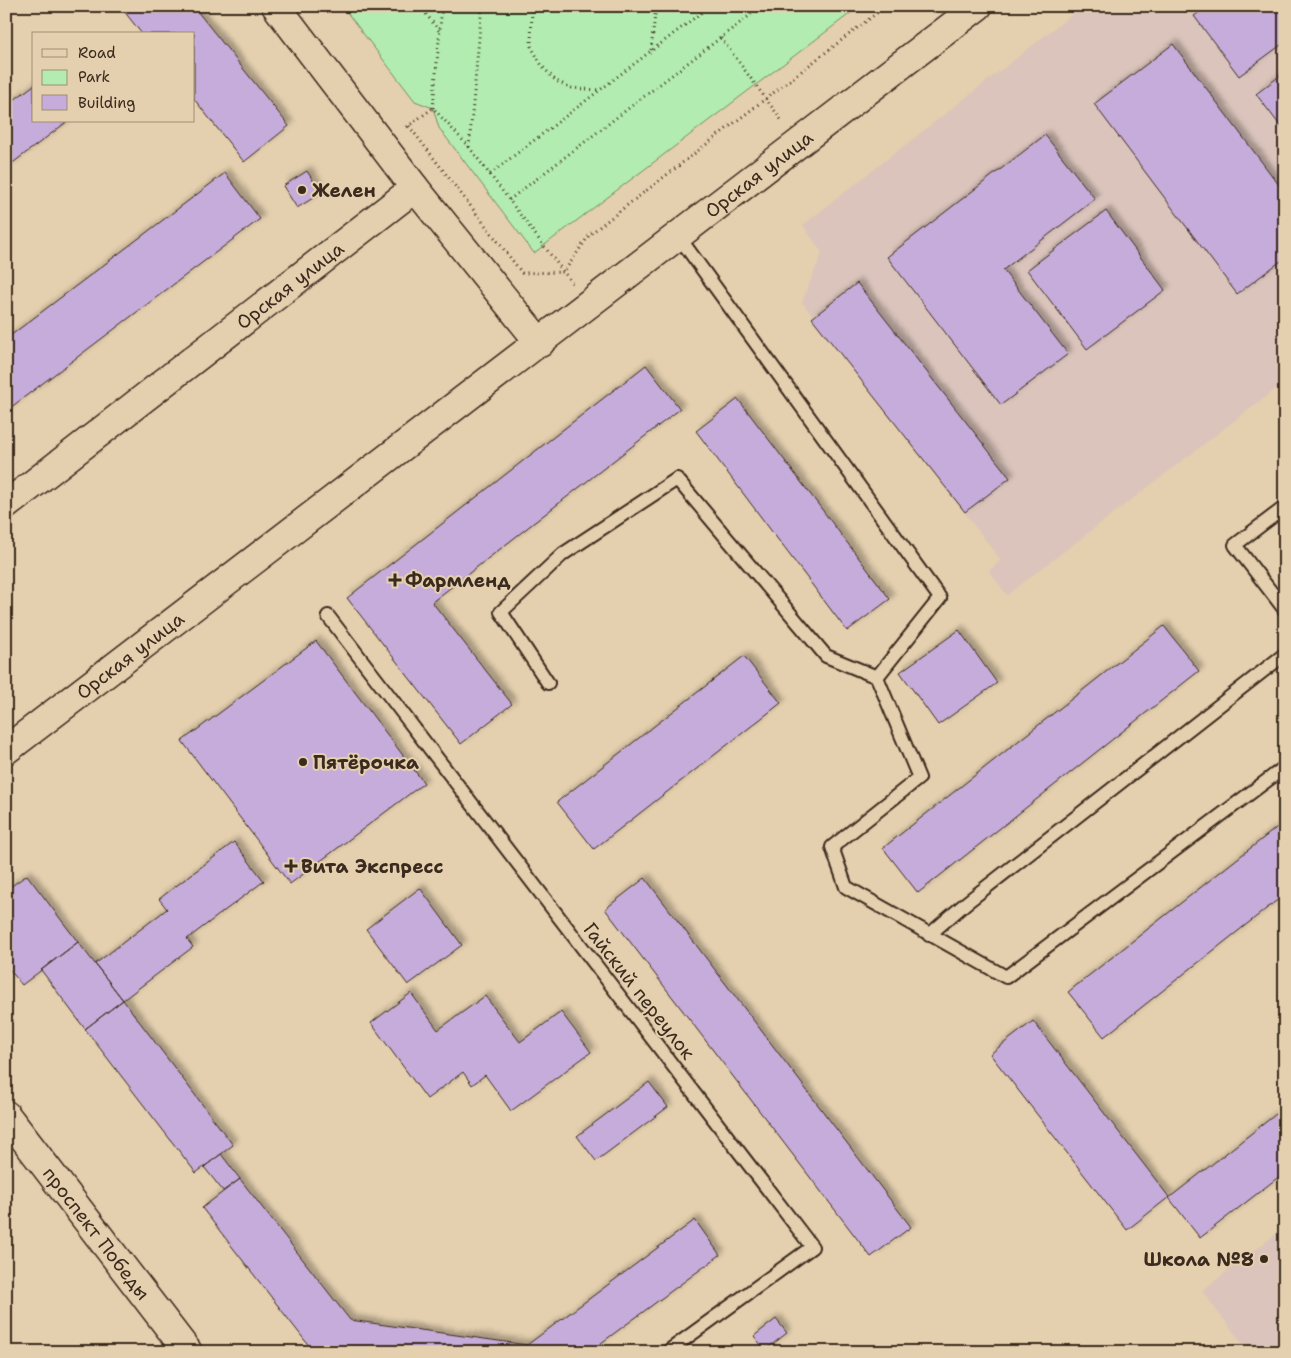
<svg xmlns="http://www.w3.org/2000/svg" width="1291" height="1358" viewBox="0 0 1291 1358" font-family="'Shantell Sans',sans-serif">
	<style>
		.built { fill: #dbc4bb }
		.green { fill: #b2ecb0; stroke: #768b67 }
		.building { fill: #c6acda; stroke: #3b2a1e; filter: url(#shadow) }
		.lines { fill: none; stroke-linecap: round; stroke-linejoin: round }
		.lane-casing { stroke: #3b2a1e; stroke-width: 16 }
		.secondary-casing { stroke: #3b2a1e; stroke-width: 31 }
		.path { stroke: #3b2a1e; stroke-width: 3; stroke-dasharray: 1 4; stroke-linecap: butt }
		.lane { stroke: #e4cfae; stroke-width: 12 }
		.secondary { stroke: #e4cfae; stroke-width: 28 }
		.poi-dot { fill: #3b2a1e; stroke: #e4cfae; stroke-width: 2 }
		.labels { text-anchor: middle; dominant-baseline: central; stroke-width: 4; stroke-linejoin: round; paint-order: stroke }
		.street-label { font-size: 19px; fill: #3b2a1e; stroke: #e4cfae }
		.poi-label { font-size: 19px; font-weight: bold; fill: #3b2a1e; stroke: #e4cfae; text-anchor: start }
	</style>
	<defs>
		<filter id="shadow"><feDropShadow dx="4.5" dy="-4.5" stdDeviation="2.5" flood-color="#0004"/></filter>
	</defs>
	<rect width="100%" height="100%" fill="#e4cfae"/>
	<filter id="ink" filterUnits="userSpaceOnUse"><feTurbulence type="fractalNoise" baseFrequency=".02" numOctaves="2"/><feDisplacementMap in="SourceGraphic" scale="10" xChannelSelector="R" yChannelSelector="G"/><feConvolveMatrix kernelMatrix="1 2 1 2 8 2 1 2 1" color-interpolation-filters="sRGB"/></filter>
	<g filter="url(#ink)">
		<path class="built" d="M1083,6H1285V382L1007,595L989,571L1001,560L802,302L822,253L803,225Z
			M1285,1227V1352H1249L1202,1291Z"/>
		<path class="green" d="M342,6H860L534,253L439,128L433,108L415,101Z"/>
		<path class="building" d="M120,6H193L289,126L244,162L194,99V34H142Z
			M1208,6H1285V42L1239,76L1194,16Z
			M1173,44L1285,193V258L1237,294L1094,104Z
			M1285,72V132L1256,94Z
			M34,85V121H68L6,168V106Z
			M1045,135L1095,199L1003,270L1068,354L1001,405L887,257Z
			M307,171L321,193L297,208L283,186Z
			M225,173L260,219L6,411V339Z
			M1106,211L1165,290L1087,349L1027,270Z
			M857,283L1010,478L965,512L812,318Z
			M646,365L680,409L432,602L512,704L461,744L347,598Z
			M738,399L890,599L847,631L696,431Z
			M1164,626L1199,671L918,893L883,848Z
			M959,630L997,683L938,725L900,672Z
			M316,641L424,783L290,884L182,741Z
			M744,656L781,703L594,849L557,802Z
			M1285,821V894L1104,1037L1068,992Z
			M234,842L264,881L187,939L193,947L123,1000L95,964L167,909L159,899Z
			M27,875L78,942L22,985L6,965V890Z
			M645,878L911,1227L871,1257L605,909Z
			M420,888L462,945L408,985L366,929Z
			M78,942L123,1000L85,1029L41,970Z
			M411,993L438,1030L485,996L520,1042L561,1012L591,1052L511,1111L485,1075L472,1085L463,1072L427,1099L371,1023Z
			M123,1000L233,1145L196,1173L85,1029Z
			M1033,1021L1169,1197L1127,1230L990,1054Z
			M649,1082L668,1107L596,1161L577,1136Z
			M1285,1107V1172L1200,1238L1169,1198Z
			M221,1154L240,1179L223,1191L204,1167Z
			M240,1179L350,1320L527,1345L695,1220L720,1255L589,1352H318L310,1347L202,1208Z
			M776,1319L787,1333L765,1350L754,1336Z"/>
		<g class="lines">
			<g class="lane-casing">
				<path id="lane" d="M679,237L940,598L877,677L919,778L832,847L846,887L1006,977L1285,767
					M1285,507L1235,545L1285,610
					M328,616L812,1247L667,1352
					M548,683L501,612L563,554L677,479L826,656L877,677
					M929,935L966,903L1285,654"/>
			</g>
			<g class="secondary-casing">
				<g id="secondary">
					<path d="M276,6L415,188L540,343"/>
					<path id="s1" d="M6,505L415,188"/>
					<path id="s2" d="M6,750L978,6"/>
					<path id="s3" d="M6,1115L188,1352"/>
				</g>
			</g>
			<path class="path" d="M420,6L439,31
				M532,6L531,46L542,66L556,81L572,88L599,90
				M721,38L783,122
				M651,50L656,6
				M433,108L442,6
				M409,126L522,273L564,272L590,234L886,6
				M407,127L433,108L469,147L572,283
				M469,147L482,6
				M490,174L710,6
				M509,200L762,6"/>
			<use href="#lane" class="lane"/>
			<use href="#secondary" class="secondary"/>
		</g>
	</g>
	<g class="poi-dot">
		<circle cx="302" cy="190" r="5"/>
		<path d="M392.5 572.5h5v5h5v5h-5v5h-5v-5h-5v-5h5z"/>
		<circle cx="303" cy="762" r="5"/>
		<path d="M288.5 858.5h5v5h5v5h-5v5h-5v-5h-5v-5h5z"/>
		<circle cx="1264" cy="1259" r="5"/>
	</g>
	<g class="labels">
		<g class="street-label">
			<text stroke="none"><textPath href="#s2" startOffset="948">Орская улица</textPath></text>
			<text stroke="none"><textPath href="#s1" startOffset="359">Орская улица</textPath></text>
			<text stroke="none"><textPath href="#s2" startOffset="156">Орская улица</textPath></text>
			<text transform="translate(639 991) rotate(52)">Гайский переулок</text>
			<text stroke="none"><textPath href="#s3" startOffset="149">проспект Победы</textPath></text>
		</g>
		<g class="poi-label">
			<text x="312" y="190">Желен</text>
			<text x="405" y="580">Фармленд</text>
			<text x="313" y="762">Пятёрочка</text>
			<text x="301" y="866">Вита Экспресс</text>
			<text x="1254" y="1259" text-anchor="end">Школа №8</text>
		</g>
	</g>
	<rect width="1291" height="1358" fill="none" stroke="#e4cfae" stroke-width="25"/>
	<rect x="12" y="12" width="1266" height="1333" fill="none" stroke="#3b2a1e" stroke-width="2" filter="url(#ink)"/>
	<rect x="32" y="32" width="162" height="90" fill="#e4cfae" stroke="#a08d74"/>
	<rect x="42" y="49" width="25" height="8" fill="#e4cfae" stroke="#a08d74"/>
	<text x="78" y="58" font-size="15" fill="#3b2a1e">Road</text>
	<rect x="42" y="70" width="25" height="15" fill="#b2ecb0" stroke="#a08d74"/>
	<text x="78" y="82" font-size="15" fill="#3b2a1e">Park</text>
	<rect x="42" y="95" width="25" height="15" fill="#c6acda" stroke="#a08d74"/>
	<text x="78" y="108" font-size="15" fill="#3b2a1e">Building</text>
</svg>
